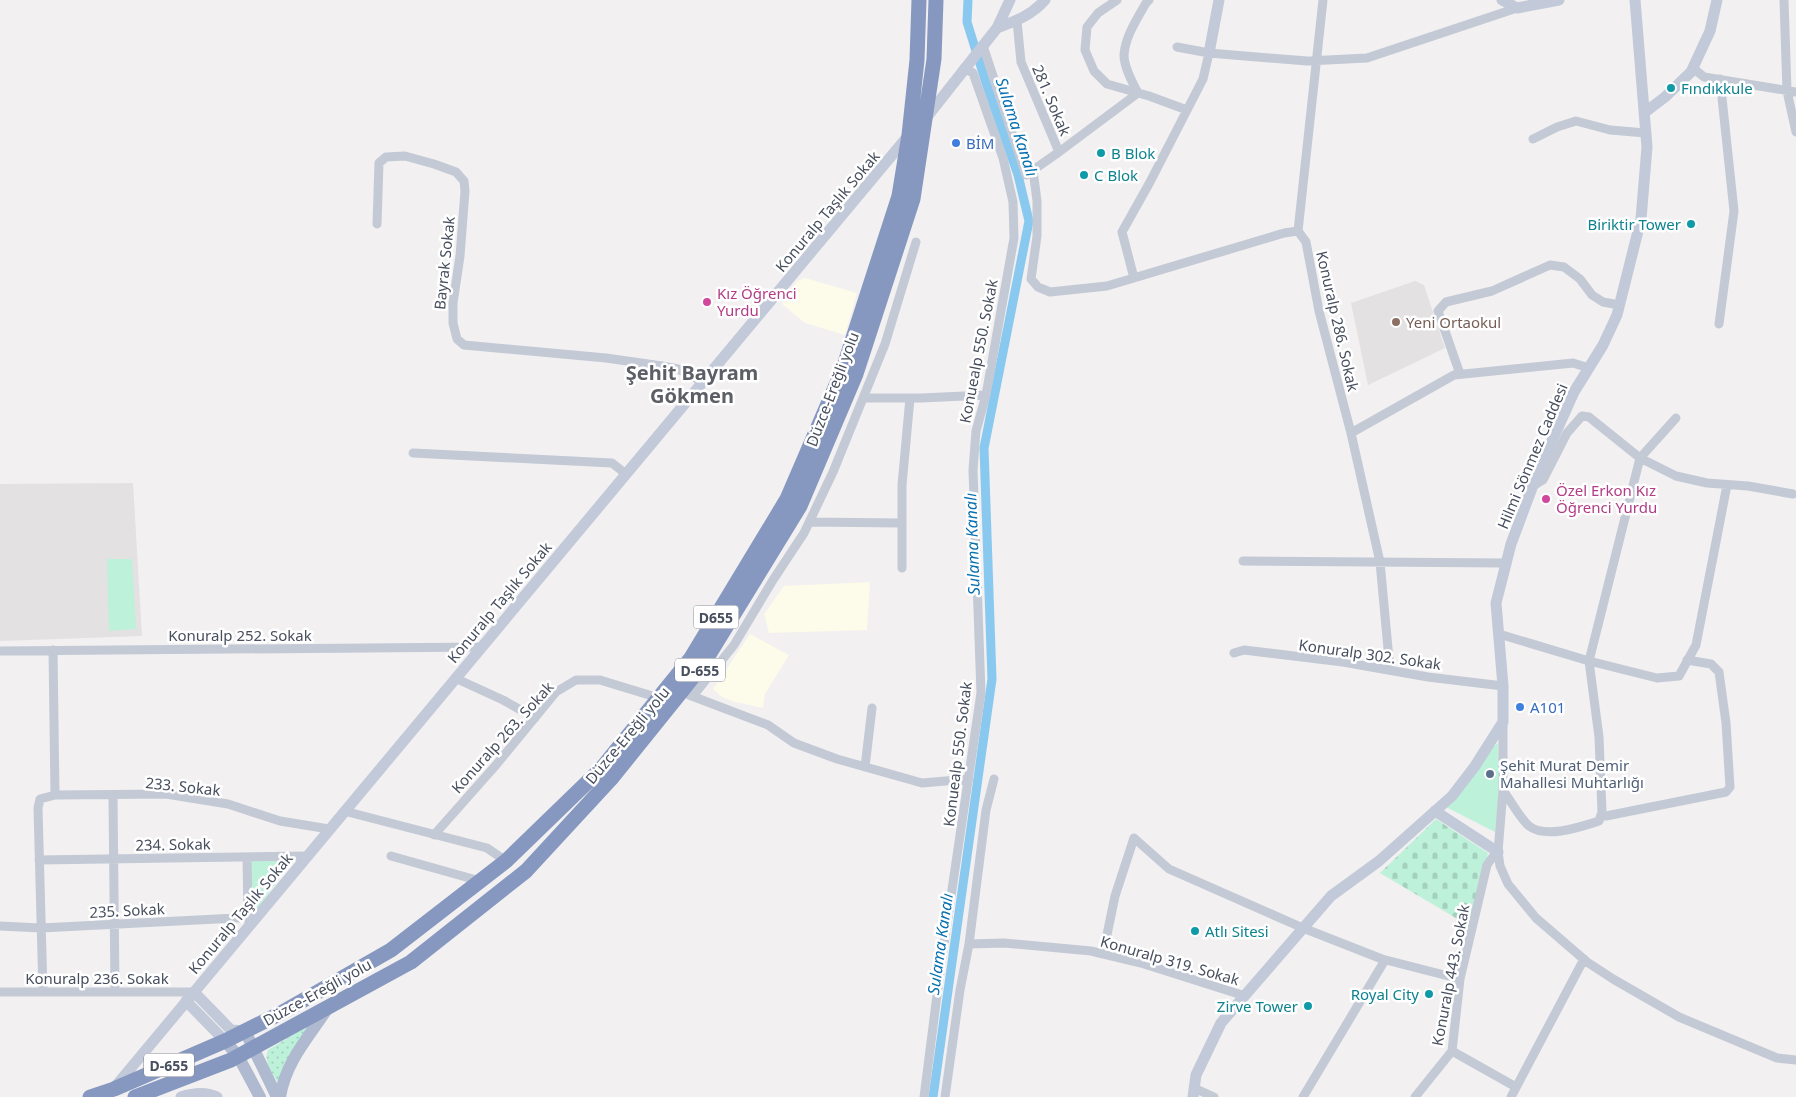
<svg xmlns="http://www.w3.org/2000/svg" width="1796" height="1097" viewBox="0 0 1796 1097" font-family="'Noto Sans',sans-serif">
	<style>
		.commercial { fill: #fdfbe9 }
		.education { fill: #e3e1e2 }
		.grass { fill: url(#grass-dots) }
		.cemetery { fill: url(#cemetery-stones) }
		.park { fill: #bdf1da }
		.lines { fill: none; stroke-linecap: round; stroke-linejoin: round }
		.canal { stroke: #89c8ef; stroke-width: 9 }
		.street { stroke: #c3c9d5; stroke-width: 9 }
		.secondary { stroke: #c2c9d9; stroke-width: 11 }
		.primary { stroke: #afbad0; stroke-width: 12 }
		.highway { stroke: #8698c0; stroke-width: 15 }
		.culture-dot { fill: #0f9aa8; stroke: #fff; stroke-width: 2 }
		.shop-dot { fill: #3f7fe0; stroke: #fff; stroke-width: 2 }
		.hotel-dot { fill: #d1479c; stroke: #fff; stroke-width: 2 }
		.education-dot { fill: #8d6e63; stroke: #fff; stroke-width: 2 }
		.service-dot { fill: #5c6f8a; stroke: #fff; stroke-width: 2 }
		.labels { text-anchor: middle; dominant-baseline: central; stroke-width: 5; stroke-linejoin: round; paint-order: stroke }
		.shield { fill: #fff; stroke: #7e848e; stroke-width: 1 }
		.shield-label { font-size: 14px; font-weight: bold; fill: #474f5e }
		.culture-label { font-size: 15px; fill: #0d838f; stroke: #fff; text-anchor: start }
		.street-label { font-size: 15px; fill: #474f5e; stroke: #fff }
		.shop-label { font-size: 15px; fill: #366cbe; stroke: #fff; text-anchor: start }
		.hotel-label { font-size: 15px; fill: #b23c85; stroke: #fff; text-anchor: start }
		.education-label { font-size: 15px; fill: #785e54; stroke: #fff; text-anchor: start }
		.service-label { font-size: 15px; fill: #4e5e75; stroke: #fff; text-anchor: start }
		.water-label { font-size: 16px; font-style: italic; fill: #0770b1; stroke: #fff }
		.district-label { font-size: 20px; font-weight: bold; fill: #5c5f65; stroke: #fff }
	</style>
	<defs>
		<pattern id="grass-dots" width="8" height="8" patternUnits="userSpaceOnUse" patternTransform="scale(1.25)"><rect width="8" height="8" fill="#bdf1da"/><path d="M2 2h.1M6 6h.1" fill="none" stroke="#a4d0be" stroke-width="1.8" stroke-linecap="round"/></pattern>
		<pattern id="cemetery-stones" width="16" height="16" patternUnits="userSpaceOnUse" patternTransform="scale(1.25)"><rect width="16" height="16" fill="#bdf1da"/><path d="M2 7V4a2 2 0 0 1 4 0v3zM10 15v-3a2 2 0 0 1 4 0v3z" fill="#a4d0be"/></pattern>
	</defs>
	<rect width="100%" height="100%" fill="#f2f0f0"/>
	<path class="commercial" d="M805,278L857,293L845,335L805,323L782,304L797,281Z
		M870,582L867,630L769,633L764,614L784,586Z
		M750,634L789,655L765,694L763,708L735,702L722,697L713,689Z"/>
	<path class="education" d="M1415,281L1424,285L1445,348L1368,385L1351,303Z
		M133,483L142,636L0,641V484Z"/>
	<path class="grass" d="M309,1025L279,1084C273,1074 263,1062 268,1050Z"/>
	<path class="cemetery" d="M1436,819L1488,853L1471,927L1380,873Z"/>
	<path class="park" d="M107,559H132L136,629L109,631Z
		M1498,743L1500,778L1495,832L1446,807L1492,748Z
		M293,860L257,909H251L250,861Z"/>
	<g class="lines">
		<path class="canal" d="M933,1097L992,679L984,448L1029,221L1018,175L986,83L967,22L968,0"/>
		<path class="street" d="M1117,0L1098,13L1087,27L1085,50L1094,71L1107,84L1149,96L1187,110
			M1784,0L1787,91L1796,132
			M1017,21L1021,62L1059,152L1138,93C1132,82 1124,67 1124,55C1125,37 1137,19 1146,3L1149,0
			M983,46L1026,175L1059,152
			M1177,47L1209,53L1307,61L1367,58L1517,8
			M1693,68L1704,77L1796,92
			M1533,139L1557,127L1576,121L1610,130L1646,133
			M1033,170L1037,201V236L1031,279L1038,287L1050,292L1107,286L1284,233L1298,231L1306,242L1319,311L1351,433L1454,375L1573,363L1589,368
			M377,224L379,163L386,157L405,156L434,164L456,172L464,181L465,191L460,256L453,303V323L457,339L464,345L606,358L662,366L678,369L703,382
			M1298,231L1323,0
			M1134,278L1122,232L1150,182L1203,79L1209,53
			M1719,324L1734,211L1720,79
			M1460,374L1438,311L1446,302L1492,291L1550,265L1564,267L1580,279L1592,295L1603,302L1619,305
			M864,398H921L986,395
			M1351,433L1380,562L1390,670
			M413,453L612,463L626,474
			M1533,486L1543,480L1567,433L1582,416L1589,417L1640,458L1676,476L1707,483L1748,486L1793,494
			M810,522L902,523
			M1243,561L1506,563
			M902,568V485L910,398
			M1499,634L1589,661L1657,678L1679,676L1696,645L1727,485
			M53,650L55,795
			M0,651L481,647
			M1234,653L1244,650L1343,662L1428,677L1503,686
			M455,678L503,700L535,718
			M689,695L768,725L794,743L837,759L922,783L969,779
			M693,696L734,645L773,580L804,533L833,472L885,344L916,242
			M1503,722V790L1498,852L1500,866L1508,884L1536,918L1587,962L1613,979L1679,1017L1777,1058L1796,1060
			M865,767L872,708
			M1503,790C1510,800 1520,818 1529,826C1546,839 1580,827 1599,821L1602,812L1599,737L1589,661L1640,458L1676,418
			M113,795L115,992
			M344,811L487,848L506,861
			M1601,815L1606,816L1726,792L1730,787L1726,723L1719,672L1711,664L1687,660
			M434,835L496,765L556,692L576,680H600L659,698
			M391,856L480,881
			M247,857L248,918
			M39,860L307,856
			M0,926L41,928L256,917
			M969,944L1004,943L1091,951L1141,963L1245,996
			M1103,954L1115,896L1134,838L1169,869L1303,928L1382,959L1460,979
			M0,992H194
			M43,992L38,808L40,799L55,795L166,794L228,804L280,821L329,829
			M1452,1051L1516,1087
			M1194,1088L1214,1097
			M924,1097L941,964L981,693L973,470L976,431L986,395L1014,238L1013,202L1003,158L973,73L964,68
			M945,1097L960,990L969,944L986,810L994,779
			M1303,1097L1385,960
			M1415,1097L1452,1051L1460,979L1487,865L1497,851
			M1511,1097L1584,959"/>
		<path class="secondary" d="M1502,0L1517,8L1559,0
			M997,28C1016,21 1032,15 1045,0
			M1209,53L1219,0
			M1644,113L1665,97L1691,72L1710,31L1717,0
			M926,118L997,28L1010,0
			M1435,811L1498,852
			M194,992L231,1030L245,1031
			M186,1001L225,1041
			M115,1087L908,136
			M181,1097C193,1093 206,1092 217,1097
			M1193,1097L1196,1075L1221,1023L1331,896L1379,861L1452,796L1475,766L1503,722V686L1496,603L1511,544L1538,472L1574,392L1603,345L1617,315L1641,219L1647,147L1635,0"/>
		<path class="primary" d="M245,1031L277,1097
			M225,1041L238,1056L260,1097
			M280,1097C286,1060 310,1036 329,1006"/>
		<path class="highway" d="M90,1097L114,1089L225,1041L281,1013L391,950L506,861L601,769L691,658L787,499L843,369L899,196L909,135L917,60L919,0
			M135,1097L231,1060L411,962L526,871L611,779L702,666L800,506L856,374L913,199L934,59L936,0"/>
	</g>
	<g class="culture-dot">
		<circle cx="1671" cy="88" r="5"/>
		<circle cx="1101" cy="153" r="5"/>
		<circle cx="1084" cy="175" r="5"/>
		<circle cx="1691" cy="224" r="5"/>
		<circle cx="1195" cy="931" r="5"/>
		<circle cx="1429" cy="994" r="5"/>
		<circle cx="1308" cy="1006" r="5"/>
	</g>
	<g class="shop-dot">
		<circle cx="956" cy="143" r="5"/>
		<circle cx="1520" cy="707" r="5"/>
	</g>
	<g class="hotel-dot">
		<circle cx="707" cy="302" r="5"/>
		<circle cx="1546" cy="499" r="5"/>
	</g>
	<circle class="education-dot" cx="1396" cy="322" r="5"/>
	<circle class="service-dot" cx="1490" cy="774" r="5"/>
	<g class="labels">
		<g class="shield">
			<rect x="693.5" y="605.5" width="45" height="23" rx="4"/>
			<rect x="675" y="658.5" width="50" height="23" rx="4"/>
			<rect x="144" y="1053.5" width="50" height="23" rx="4"/>
		</g>
		<g class="shield-label">
			<text x="716" y="617">D655</text>
			<text x="700" y="670">D-655</text>
			<text x="169" y="1065">D-655</text>
		</g>
		<g class="culture-label">
			<text x="1681" y="88">Fındıkkule</text>
			<text x="1111" y="153">B Blok</text>
			<text x="1094" y="175">C Blok</text>
			<text x="1681" y="224" text-anchor="end">Biriktir Tower</text>
			<text x="1205" y="931">Atlı Sitesi</text>
			<text x="1419" y="994" text-anchor="end">Royal City</text>
			<text x="1298" y="1006" text-anchor="end">Zirve Tower</text>
		</g>
		<g class="street-label">
			<text transform="translate(1052 100) rotate(67)">281. Sokak</text>
			<text transform="translate(827 211) rotate(-50)">Konuralp Taşlık Sokak</text>
			<text transform="translate(444 263) rotate(-84)">Bayrak Sokak</text>
			<text transform="translate(1338 321) rotate(77)">Konuralp 286. Sokak</text>
			<text transform="translate(978 351) rotate(-79)">Konuealp 550. Sokak</text>
			<text transform="translate(832 389) rotate(-69)">Düzce-Ereğli yolu</text>
			<text transform="translate(1532 456) rotate(-67)">Hilmi Sönmez Caddesi</text>
			<text transform="translate(499 602) rotate(-50)">Konuralp Taşlık Sokak</text>
			<text x="240" y="635">Konuralp 252. Sokak</text>
			<text transform="translate(1370 654) rotate(8)">Konuralp 302. Sokak</text>
			<text transform="translate(627 735) rotate(-50)">Düzce-Ereğli yolu</text>
			<text transform="translate(502 737) rotate(-48)">Konuralp 263. Sokak</text>
			<text transform="translate(957 754) rotate(-83)">Konuealp 550. Sokak</text>
			<text transform="translate(183 786) rotate(6)">233. Sokak</text>
			<text transform="translate(173 844) rotate(-1)">234. Sokak</text>
			<text transform="translate(127 910) rotate(-3)">235. Sokak</text>
			<text transform="translate(240 913) rotate(-50)">Konuralp Taşlık Sokak</text>
			<text transform="translate(1170 960) rotate(16)">Konuralp 319. Sokak</text>
			<text transform="translate(1450 975) rotate(-79)">Konuralp 443. Sokak</text>
			<text x="97" y="978">Konuralp 236. Sokak</text>
			<text transform="translate(317 992) rotate(-29)">Düzce-Ereğli yolu</text>
		</g>
		<g class="shop-label">
			<text x="966" y="143">BİM</text>
			<text x="1530" y="707">A101</text>
		</g>
		<g class="hotel-label">
			<text x="717" y="293">Kız Öğrenci<tspan x="717" dy="17">Yurdu</tspan></text>
			<text x="1556" y="490">Özel Erkon Kız<tspan x="1556" dy="17">Öğrenci Yurdu</tspan></text>
		</g>
		<g class="education-label">
			<text x="1406" y="322">Yeni Ortaokul</text>
		</g>
		<g class="service-label">
			<text x="1500" y="765">Şehit Murat Demir<tspan x="1500" dy="17">Mahallesi Muhtarlığı</tspan></text>
		</g>
		<g class="water-label">
			<text transform="translate(1017 127) rotate(72)">Sulama Kanalı</text>
			<text transform="translate(972 544) rotate(-92)">Sulama Kanalı</text>
			<text transform="translate(940 944) rotate(-82)">Sulama Kanalı</text>
		</g>
		<g class="district-label">
			<text x="692" y="372">Şehit Bayram<tspan x="692" dy="23">Gökmen</tspan></text>
		</g>
	</g>
</svg>
